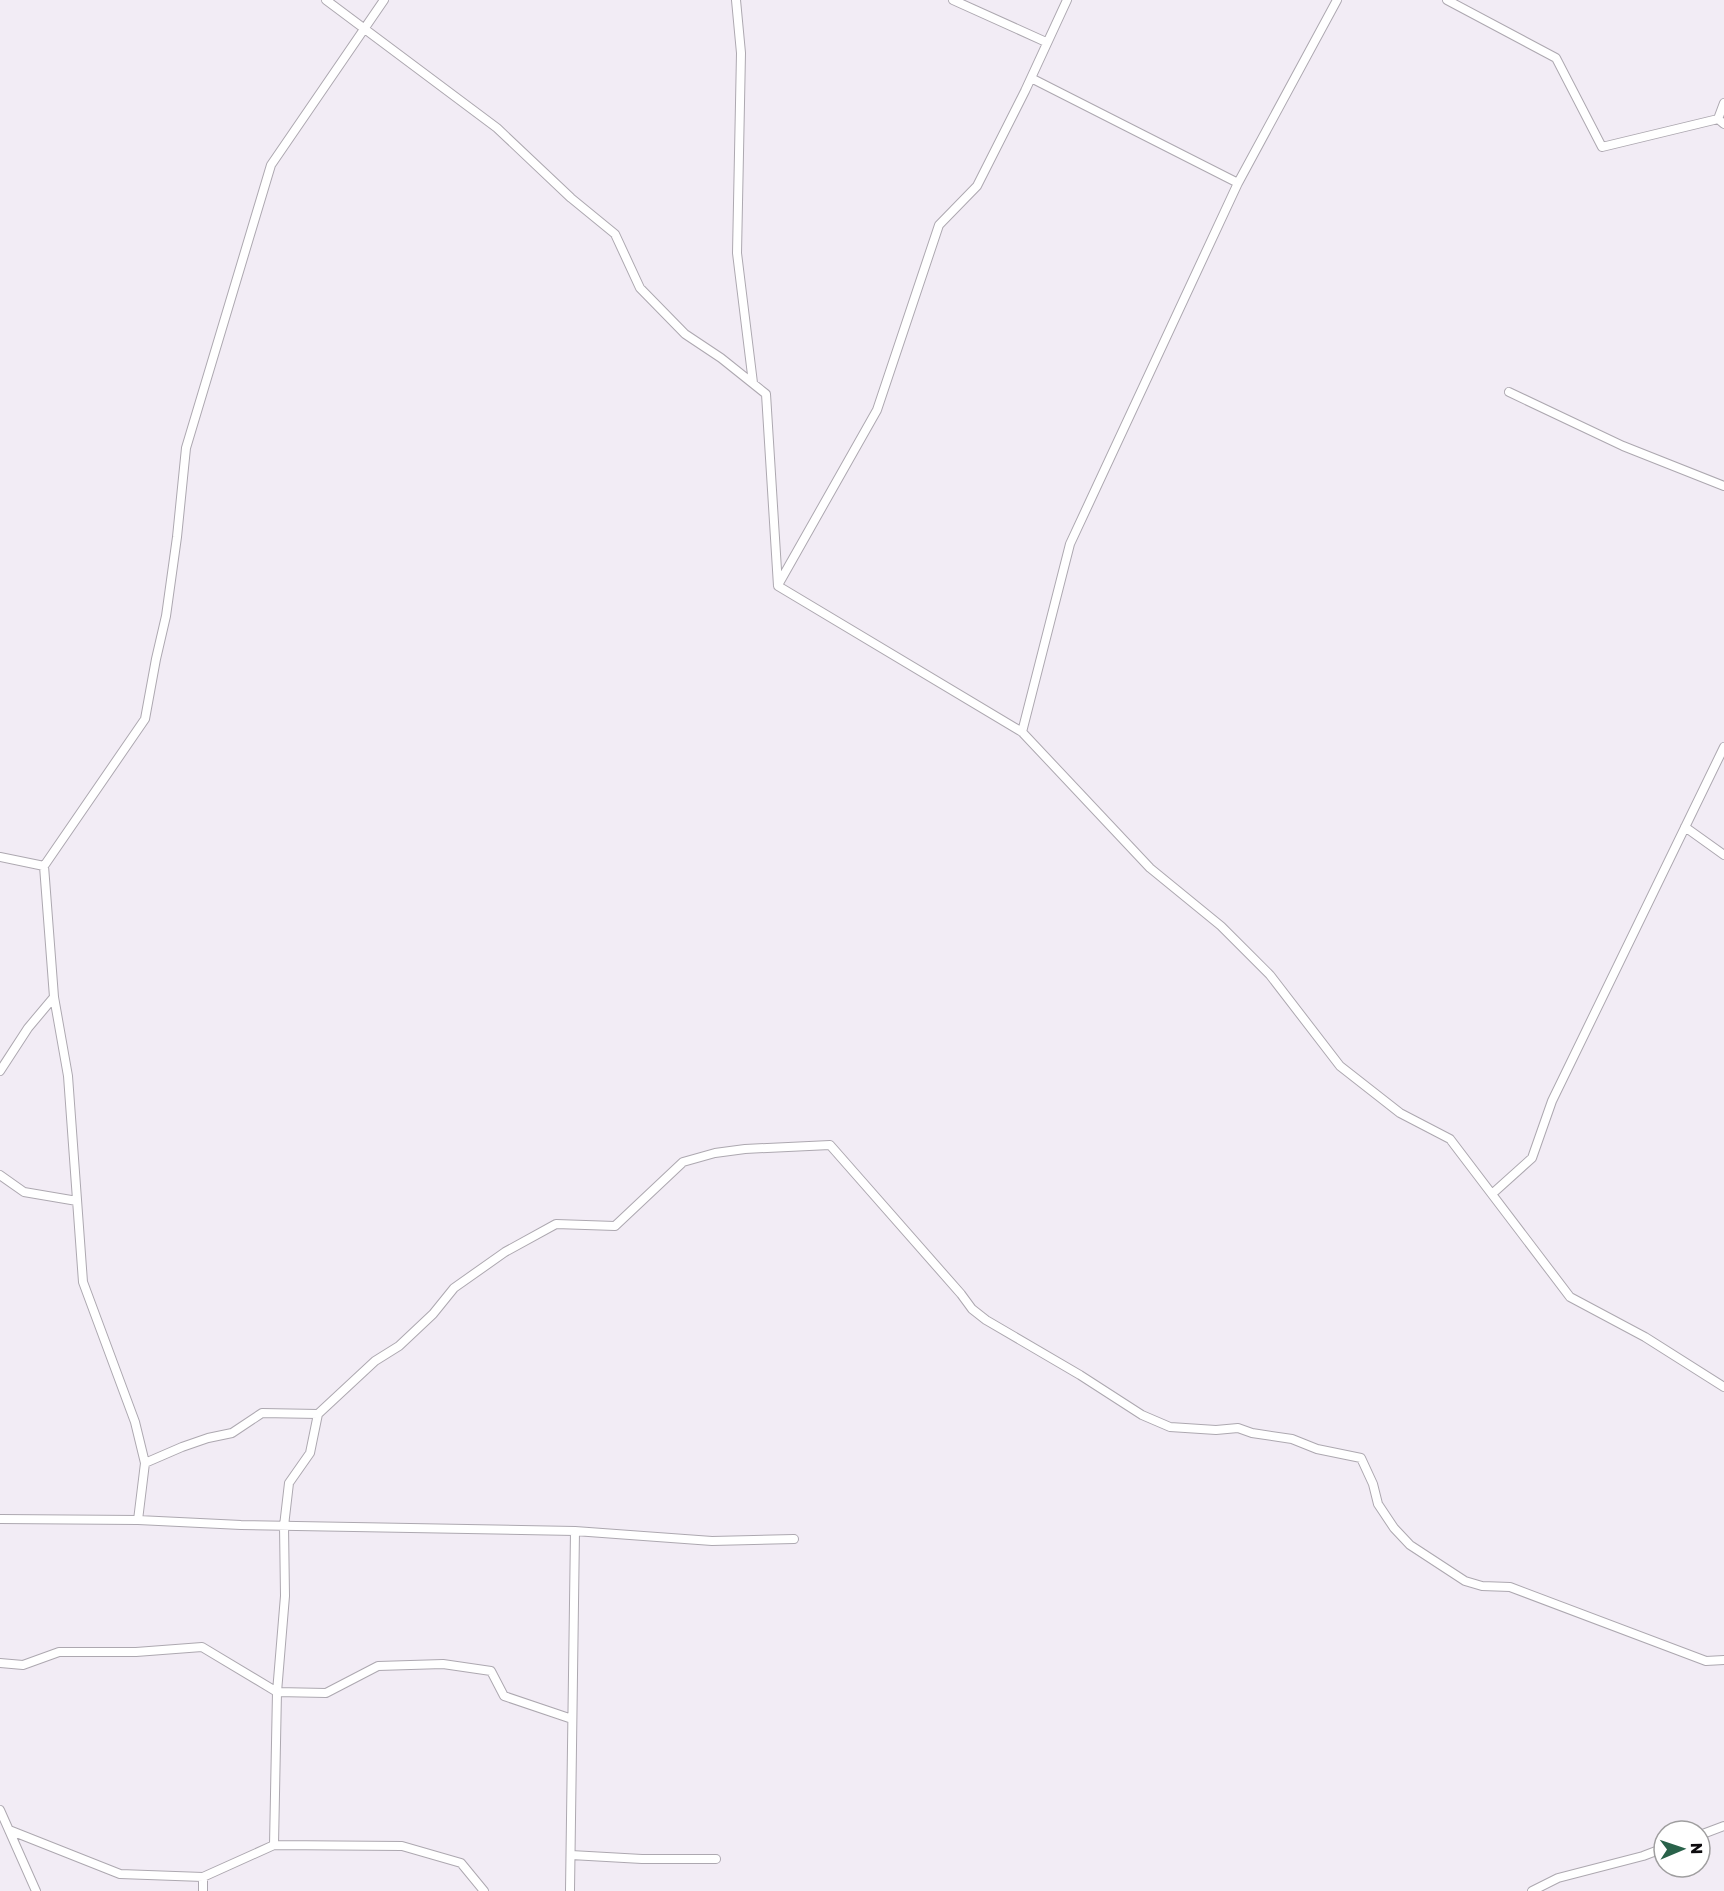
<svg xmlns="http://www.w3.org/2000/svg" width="1724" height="1891" viewBox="0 0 1724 1891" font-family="Rubik,sans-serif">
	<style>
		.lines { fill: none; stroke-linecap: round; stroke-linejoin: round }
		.street-casing { stroke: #ada8b0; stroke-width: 10 }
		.street { stroke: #fff; stroke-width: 8 }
	</style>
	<rect width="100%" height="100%" fill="#f2ecf5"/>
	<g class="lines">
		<g class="street-casing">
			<path id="street" d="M326,0L497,128L571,198L615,234L640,288L685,334L721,358L766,394L778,586L1022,732L1150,868L1221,926L1270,975L1340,1066L1400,1113L1450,1139L1570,1297L1645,1337L1724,1387
				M736,0L741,53L737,253L753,383
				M953,0L1046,42
				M1447,0L1556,58L1602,147L1718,119
				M1031,78L1238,183
				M1724,103L1718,119L1724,124
				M1509,392L1623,446L1724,486
				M778,585L877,410L939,225L977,186L1025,91L1067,0
				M1022,732L1070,544L1238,183L1337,0
				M1685,827L1724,855
				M0,857L44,866
				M54,997L68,1076L83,1282L135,1422L145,1463
				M0,1071L28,1028L54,997L44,866L145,719L156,659L166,616L177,537L186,448L271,165L384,0
				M0,1175L24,1192L77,1201
				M1492,1194L1532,1158L1552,1101L1724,747
				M0,1519L138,1520L145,1463L182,1447L208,1438L232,1433L262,1413L318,1414L375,1361L399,1346L433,1314L454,1288L505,1252L556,1224L615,1226L683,1162L715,1153L745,1149L830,1145L961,1294L972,1309L986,1320L1080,1375L1142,1415L1170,1427L1216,1430L1238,1428L1252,1433L1292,1439L1317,1449L1361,1458L1373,1484L1378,1504L1394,1528L1410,1545L1465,1581L1482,1586L1510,1587L1706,1661L1724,1660
				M138,1520L241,1525L575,1531L570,1891
				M575,1531L712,1541L794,1539
				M0,1663L23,1665L59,1652H136L202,1647L277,1692L326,1693L378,1666L443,1664L491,1671L504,1696L572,1719
				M0,1810L36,1891
				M9,1830L120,1874L203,1877L274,1845L402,1846L461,1863L484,1891
				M1700,1835L1724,1826
				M274,1845L277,1692L285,1596L284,1526L289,1483L310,1453L318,1414
				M571,1855L642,1859H716
				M203,1891V1877
				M1532,1891L1558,1878L1643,1856L1664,1848"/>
		</g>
		<use href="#street" class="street"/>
	</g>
	<g transform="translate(1682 1849) rotate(88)"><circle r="28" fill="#ffffff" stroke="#9f9e9f" stroke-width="1.5"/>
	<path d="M0-4.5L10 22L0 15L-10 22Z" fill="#29624a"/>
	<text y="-9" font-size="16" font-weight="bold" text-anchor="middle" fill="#0e0c0f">N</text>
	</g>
</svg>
